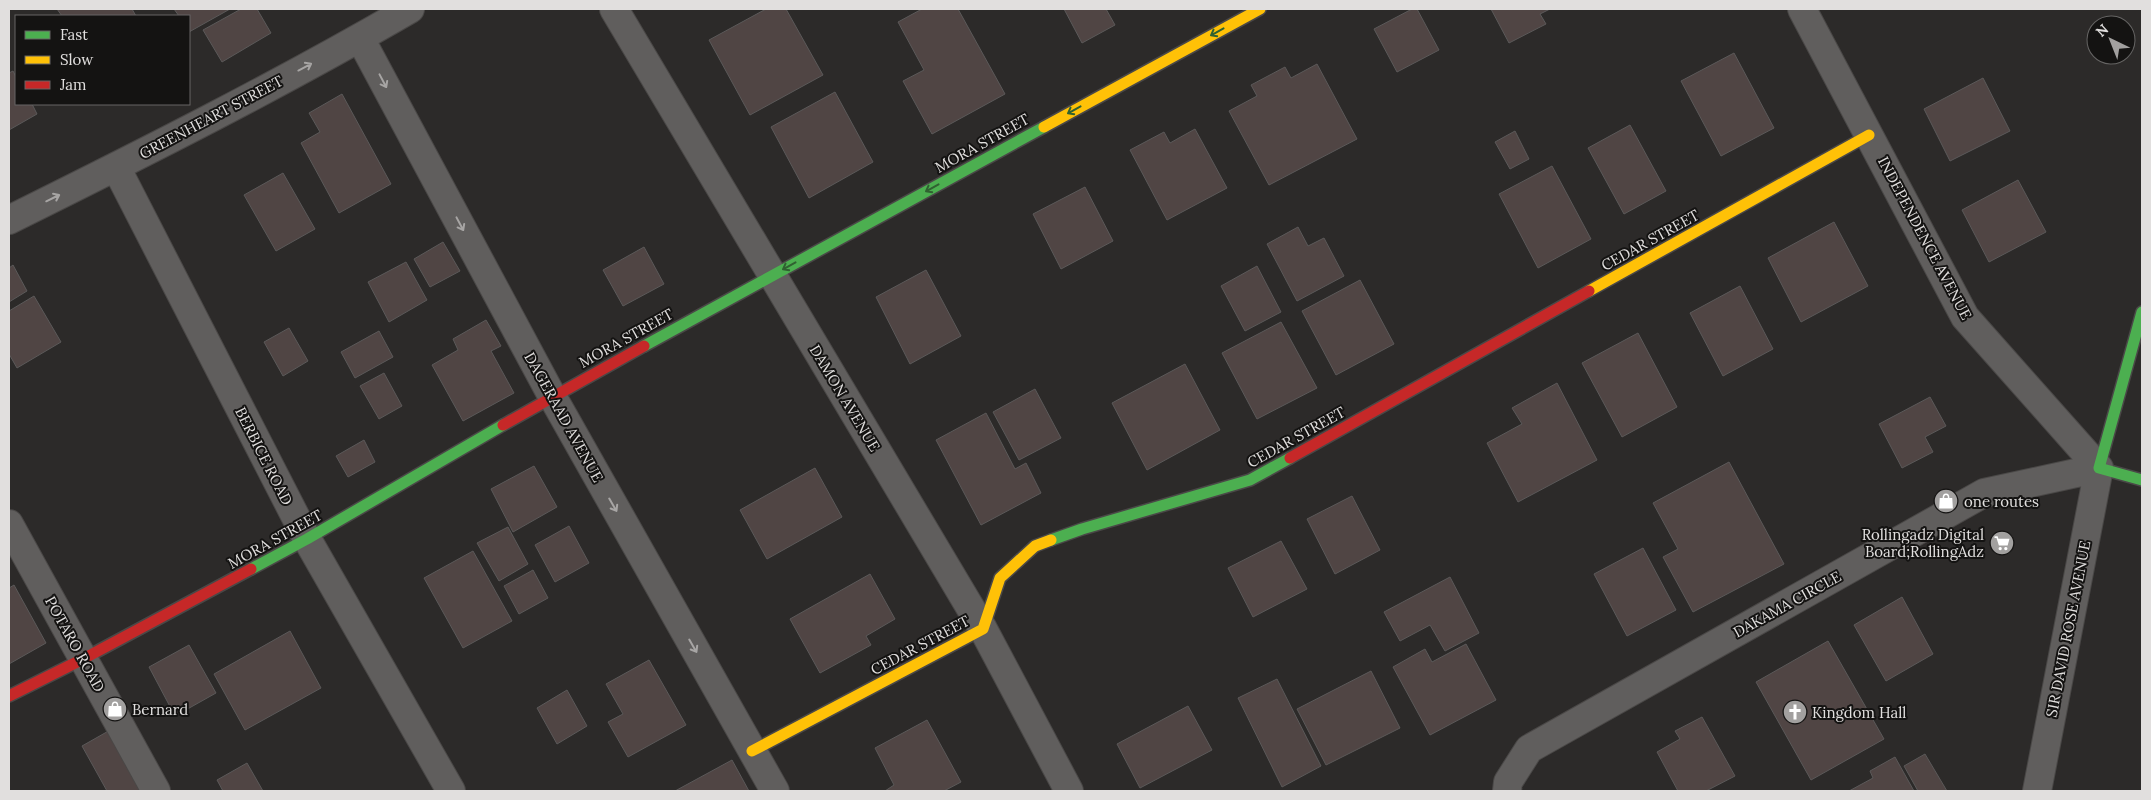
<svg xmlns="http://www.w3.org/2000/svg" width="2151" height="800" viewBox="0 0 2151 800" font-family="Lora,serif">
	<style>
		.building { fill: #504544; stroke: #5b5959 }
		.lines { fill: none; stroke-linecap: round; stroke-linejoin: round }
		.street-casing { stroke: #4a4847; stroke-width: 30 }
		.fast-casing { stroke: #4a4847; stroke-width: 14 }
		.slow-casing { stroke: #4a4847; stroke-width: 14 }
		.jam-casing { stroke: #4a4847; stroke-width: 14 }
		.street { stroke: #605e5d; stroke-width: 28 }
		.fast { stroke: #4caf50; stroke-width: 11 }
		.slow { stroke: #ffc107; stroke-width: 11 }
		.jam { stroke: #c62828; stroke-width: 11 }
		.oneway { stroke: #306131 }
		.oneway2 { stroke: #a7a5a4 }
		.labels { text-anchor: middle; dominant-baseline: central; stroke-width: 4; stroke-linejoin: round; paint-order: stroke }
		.street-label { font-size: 15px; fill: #e1dfde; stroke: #141312 }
		.poi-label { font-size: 15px; fill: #e1dfde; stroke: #141312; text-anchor: start }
	</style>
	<rect width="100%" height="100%" fill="#2c2a29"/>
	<path class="building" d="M57,9H132L136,16H62Z
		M174,9H230L189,32V16H179Z
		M241,9H257L271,33L222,62L203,30Z
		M766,9H786L823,75L750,115L709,40Z
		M922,9H958L1005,94L932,134L903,81L924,70L898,22Z
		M1064,9H1106L1115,25L1082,43Z
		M1412,9H1417L1439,50L1397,72L1374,29Z
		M1491,9H1550L1540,14L1546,24L1509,43Z
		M1734,53L1774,128L1721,156L1681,81Z
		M1317,64L1357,139L1269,185L1229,111L1257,96L1251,85L1285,67L1291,78Z
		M13,71L16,77V104H32L37,114L9,130V73Z
		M1983,78L2010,131L1950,161L1924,109Z
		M835,92L873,162L809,198L771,127Z
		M342,94L391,184L339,213L301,143L320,132L309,113Z
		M1630,125L1666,191L1624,214L1588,148Z
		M1195,129L1227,188L1167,220L1130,150L1164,132L1170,143Z
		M1515,131L1529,159L1510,169L1495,142Z
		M1552,166L1591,239L1538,268L1499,194Z
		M283,173L315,229L276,251L244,195Z
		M2018,180L2046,232L1989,262L1962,210Z
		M1085,187L1113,241L1061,269L1033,214Z
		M1834,222L1868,286L1801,322L1768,258Z
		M1298,227L1308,246L1324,238L1344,276L1297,301L1267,244Z
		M443,242L460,271L430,287L414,259Z
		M644,247L664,284L623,306L603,270Z
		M406,262L427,300L389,322L368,282Z
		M13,265L27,291L9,302V268Z
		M1257,266L1281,312L1245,331L1221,286Z
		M926,270L961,336L910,364L876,297Z
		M1360,280L1394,344L1336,375L1302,311Z
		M1740,286L1773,349L1723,376L1690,313Z
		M34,296L61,342L17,368L9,354V311Z
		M486,320L501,346L491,351L514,393L463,421L432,365L458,350L453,339Z
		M1281,322L1317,388L1257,419L1222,353Z
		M289,328L308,361L283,376L264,342Z
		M379,331L393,357L355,378L341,352Z
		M1638,333L1677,407L1622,437L1582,363Z
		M1185,364L1220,430L1147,470L1112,403Z
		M384,373L402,406L379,419L360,386Z
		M1557,383L1597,460L1518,502L1487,443L1522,424L1512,408Z
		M1035,389L1061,438L1019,460L993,412Z
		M1930,397L1946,426L1925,437L1933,452L1902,468L1879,424Z
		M986,413L1015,469L1026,463L1041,493L981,525L936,440Z
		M364,440L375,462L348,477L336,456Z
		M1729,462L1784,564L1693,612L1663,557L1678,549L1653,503Z
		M534,466L557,507L513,532L491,489Z
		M815,468L842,517L767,559L740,510Z
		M1352,496L1380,550L1335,574L1307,519Z
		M569,526L589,563L555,582L535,545Z
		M508,527L528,564L499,581L477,543Z
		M1281,541L1307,589L1253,617L1228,568Z
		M1643,548L1676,610L1627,636L1594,574Z
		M473,551L512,621L463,648L424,578Z
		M533,570L548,598L519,614L504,586Z
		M870,574L895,619L866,636L871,645L820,673L790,619Z
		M1450,577L1479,633L1445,651L1430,625L1400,641L1384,612Z
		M14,585L46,643L9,664V588Z
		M1902,597L1933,654L1886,681L1854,625Z
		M290,631L321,688L245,730L214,674Z
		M1828,641L1884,739L1811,780L1756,682Z
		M1466,644L1496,700L1430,735L1393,667L1425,649L1432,662Z
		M189,645L216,693L175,716L149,667Z
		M649,660L686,725L628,757L608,722L623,714L606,684Z
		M1371,671L1400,728L1326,765L1297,709Z
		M1277,679L1321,766L1282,787L1238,698Z
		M567,690L587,726L557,744L537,708Z
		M1188,706L1212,750L1140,788L1117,744Z
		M1702,717L1735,776L1706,791H1678L1657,752L1680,739L1675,731Z
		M927,720L961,782L944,791H885L894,785L875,748Z
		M112,729L147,791H107L82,746Z
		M1925,754L1947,791H1918L1904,766Z
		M1895,757L1914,791H1849L1873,778L1870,771Z
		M732,760L749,791H675Z
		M247,763L263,791H223L217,780Z"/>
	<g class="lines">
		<g class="street-casing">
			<path id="street" d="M614,9L983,629L1069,791
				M1802,9L1965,317L2099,468
				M360,38L552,396L775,791
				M116,167L307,539L451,791
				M9,220C144,153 279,85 410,9
				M9,524L156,791
				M1507,791L1508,782L1529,749L1984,493L2099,468
				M2037,791L2099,468"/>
		</g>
		<g class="fast-casing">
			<path id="fast" d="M2142,312L2099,468L2142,480
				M644,346L1044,127
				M1051,540L1082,529L1250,480L1290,458
				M251,569L307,539L503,425"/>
		</g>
		<g class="slow-casing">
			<path id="slow" d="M1044,127L1260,9
				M1589,291L1869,135
				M752,751L983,629L1000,578L1035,546L1051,540"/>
		</g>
		<g class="jam-casing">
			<path id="jam" d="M503,425L644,346
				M1290,458L1589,291
				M9,696L83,659L251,569"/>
		</g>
		<use href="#street" class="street"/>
		<use href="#fast" class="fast"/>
		<use href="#slow" class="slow"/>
		<use href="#jam" class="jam"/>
	</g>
	<defs><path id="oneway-shaft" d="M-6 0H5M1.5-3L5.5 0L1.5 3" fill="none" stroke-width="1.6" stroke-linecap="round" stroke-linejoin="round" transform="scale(1.25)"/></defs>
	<g class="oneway">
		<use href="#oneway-shaft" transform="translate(1217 32) rotate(151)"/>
		<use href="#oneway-shaft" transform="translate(1074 110) rotate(151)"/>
		<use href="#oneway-shaft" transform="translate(932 188) rotate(151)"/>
		<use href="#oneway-shaft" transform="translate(789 266) rotate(151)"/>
	</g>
	<g class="oneway2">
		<use href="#oneway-shaft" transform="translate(305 67) rotate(-28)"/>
		<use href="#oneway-shaft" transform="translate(383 81) rotate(62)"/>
		<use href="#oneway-shaft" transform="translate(53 198) rotate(-26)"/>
		<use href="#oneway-shaft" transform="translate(460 224) rotate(62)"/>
		<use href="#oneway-shaft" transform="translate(613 505) rotate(60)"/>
		<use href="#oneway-shaft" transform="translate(693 646) rotate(60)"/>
	</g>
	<defs>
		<g id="shop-disc" transform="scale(1.25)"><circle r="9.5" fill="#a2a09f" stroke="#141312"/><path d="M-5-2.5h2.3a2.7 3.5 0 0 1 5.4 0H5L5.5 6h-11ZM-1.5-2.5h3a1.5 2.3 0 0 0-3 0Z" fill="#fff"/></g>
		<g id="supermarket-disc" transform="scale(1.25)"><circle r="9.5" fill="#a2a09f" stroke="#141312"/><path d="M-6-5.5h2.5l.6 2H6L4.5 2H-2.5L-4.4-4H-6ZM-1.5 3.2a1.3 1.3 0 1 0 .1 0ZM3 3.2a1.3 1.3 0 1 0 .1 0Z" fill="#fff"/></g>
		<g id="church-disc" transform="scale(1.25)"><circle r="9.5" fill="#a2a09f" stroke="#141312"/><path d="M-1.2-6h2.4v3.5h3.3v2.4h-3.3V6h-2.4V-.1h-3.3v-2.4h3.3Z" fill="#fff"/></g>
	</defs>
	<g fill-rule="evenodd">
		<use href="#shop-disc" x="1946" y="501"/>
		<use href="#supermarket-disc" x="2002" y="543"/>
		<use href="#shop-disc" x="115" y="709"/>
		<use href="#church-disc" x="1795" y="712"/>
	</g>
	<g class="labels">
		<g class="street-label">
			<text transform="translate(211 117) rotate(-28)">GREENHEART STREET</text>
			<text transform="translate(982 143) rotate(-29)">MORA STREET</text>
			<text transform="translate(1925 238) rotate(62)">INDEPENDENCE AVENUE</text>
			<text transform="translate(1650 240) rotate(-29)">CEDAR STREET</text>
			<text transform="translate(626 338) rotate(-29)">MORA STREET</text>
			<text transform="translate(845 398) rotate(59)">DAMON AVENUE</text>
			<text transform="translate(564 417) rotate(61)">DAGERAAD AVENUE</text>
			<text transform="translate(1296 437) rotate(-29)">CEDAR STREET</text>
			<text transform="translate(264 456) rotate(63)">BERBICE ROAD</text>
			<text transform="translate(275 539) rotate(-29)">MORA STREET</text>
			<text transform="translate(1787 604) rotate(-29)">DAKAMA CIRCLE</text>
			<text transform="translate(2068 629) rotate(-79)">SIR DAVID ROSE AVENUE</text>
			<text transform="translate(75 644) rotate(61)">POTARO ROAD</text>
			<text transform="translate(920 645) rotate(-28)">CEDAR STREET</text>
		</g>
		<g class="poi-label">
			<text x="1964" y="501">one routes</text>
			<text x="1984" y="534" text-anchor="end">Rollingadz Digital<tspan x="1984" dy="17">Board;RollingAdz</tspan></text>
			<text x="132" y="709">Bernard</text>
			<text x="1812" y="712">Kingdom Hall</text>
		</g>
	</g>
	<rect width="2151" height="800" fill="none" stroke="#e1dfde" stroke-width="20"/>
	<rect x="15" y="15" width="175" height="90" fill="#141312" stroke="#666564"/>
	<rect x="25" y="31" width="25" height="8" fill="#4caf50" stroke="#666564"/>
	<text x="60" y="40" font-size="15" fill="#e1dfde">Fast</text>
	<rect x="25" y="56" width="25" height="8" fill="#ffc107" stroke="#666564"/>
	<text x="60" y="65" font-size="15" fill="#e1dfde">Slow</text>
	<rect x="25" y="81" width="25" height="8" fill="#c62828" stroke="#666564"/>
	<text x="60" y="90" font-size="15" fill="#e1dfde">Jam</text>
	<g transform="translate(2111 40) rotate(317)"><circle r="24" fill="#141312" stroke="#666564"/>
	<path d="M0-4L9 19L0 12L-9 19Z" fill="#a2a09f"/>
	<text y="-8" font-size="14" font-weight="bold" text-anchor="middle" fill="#e1dfde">N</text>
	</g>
</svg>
